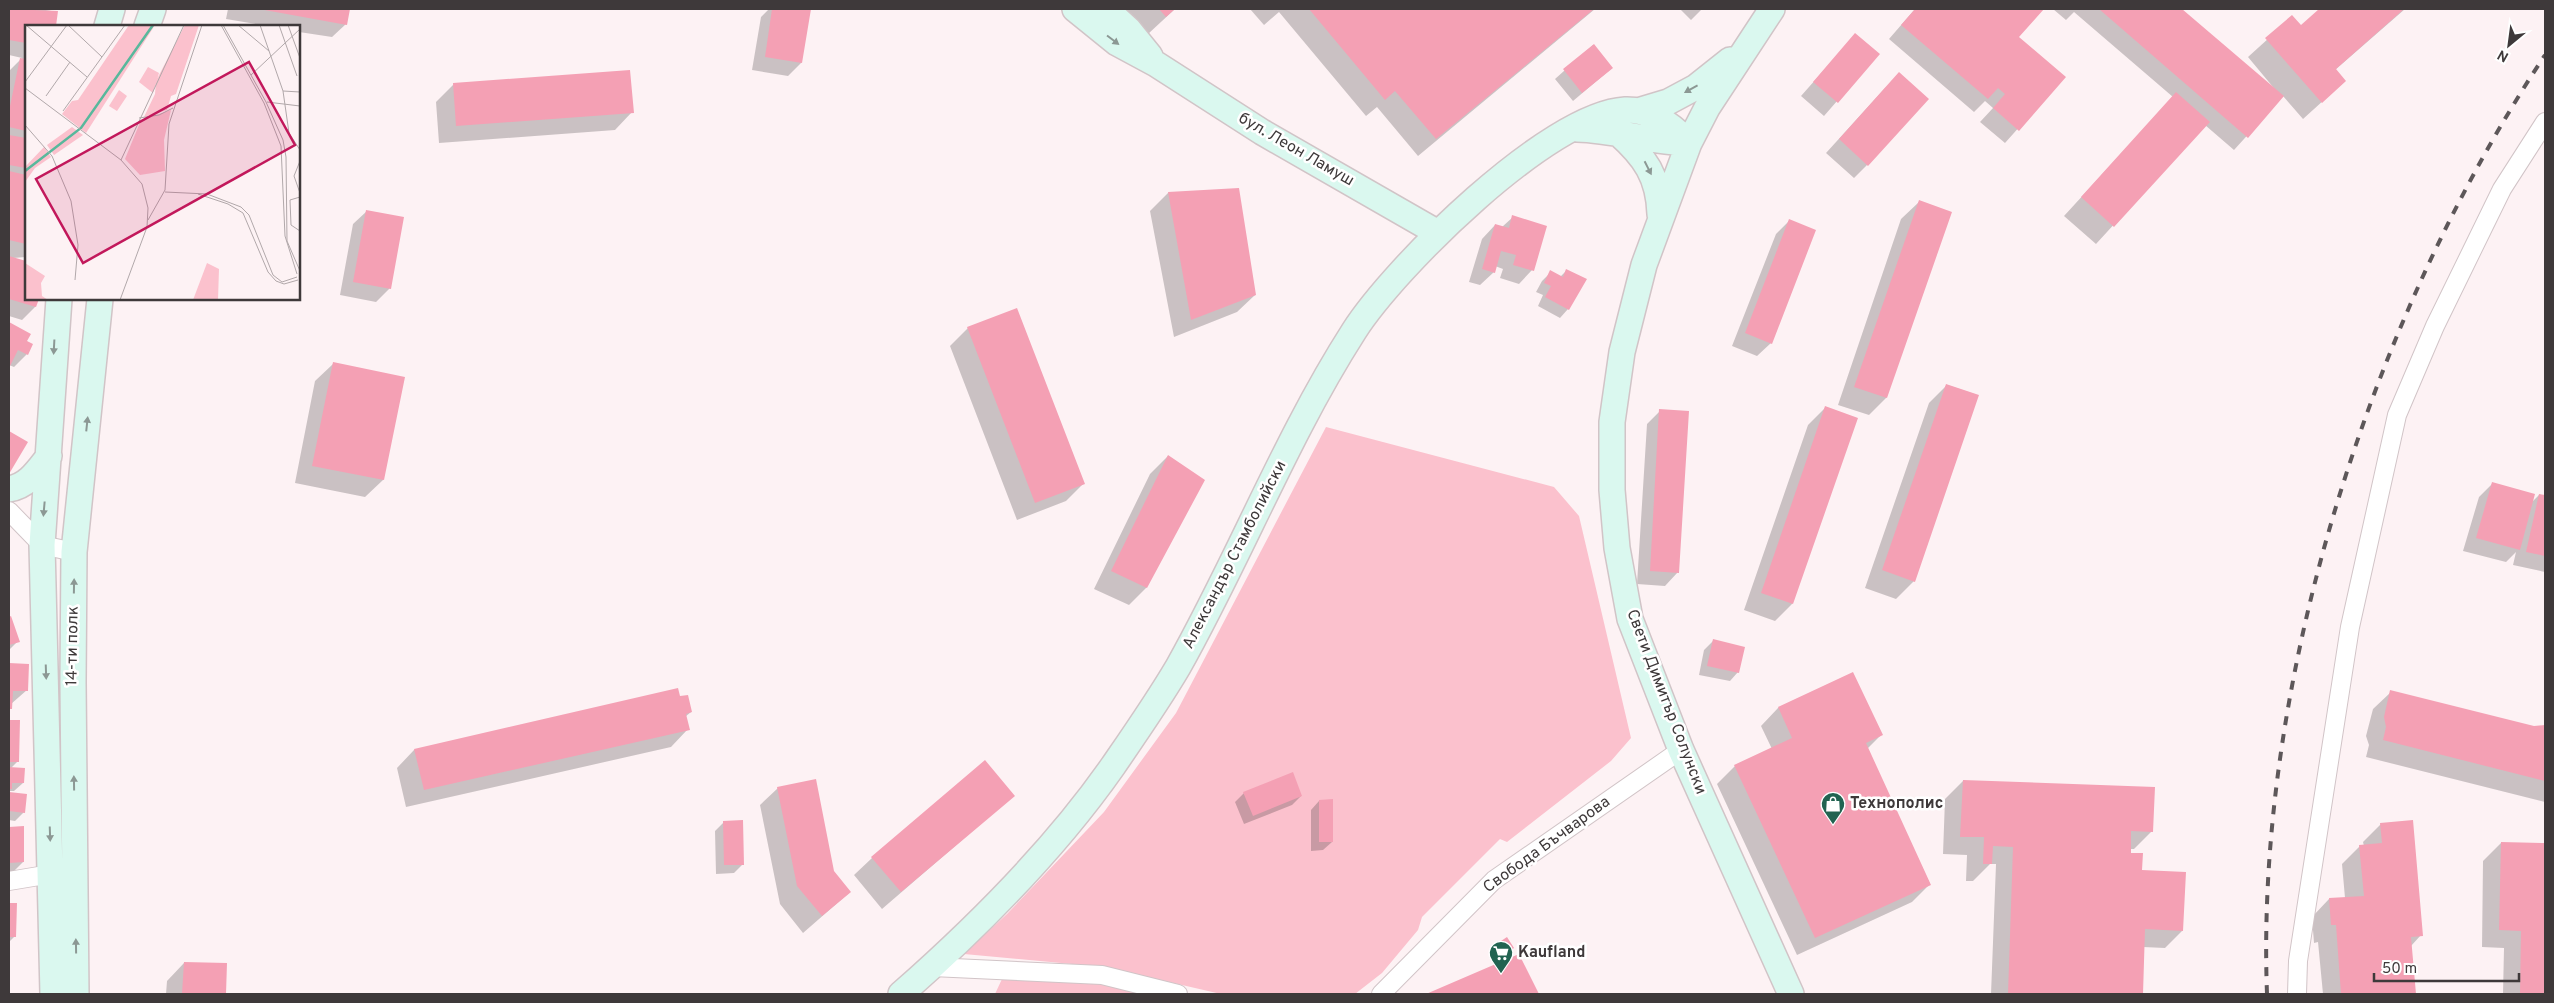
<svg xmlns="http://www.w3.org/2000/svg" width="2554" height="1003" viewBox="0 0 2554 1003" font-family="Overpass,sans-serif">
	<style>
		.green { fill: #fbc1cd }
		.shadow { fill: #0003 }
		.building { fill: #f4a0b4 }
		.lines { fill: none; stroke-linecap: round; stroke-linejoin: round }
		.street-casing { stroke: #d1c4c7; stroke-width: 20 }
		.secondary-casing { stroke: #d1c4c7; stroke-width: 28 }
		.street { stroke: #fff; stroke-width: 18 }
		.secondary { stroke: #daf8ef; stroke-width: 25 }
		.rail { stroke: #5d5759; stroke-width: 4; stroke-dasharray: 9 9; stroke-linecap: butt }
		.oneway { fill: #8c9894 }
		.labels { text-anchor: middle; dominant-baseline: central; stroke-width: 5; stroke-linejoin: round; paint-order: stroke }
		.street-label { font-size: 16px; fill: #3e393a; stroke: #fff }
		.poi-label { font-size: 16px; font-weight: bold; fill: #3e393a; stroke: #fff; text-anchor: start }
		.inset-river { fill: none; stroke: #58b89c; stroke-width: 2.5 }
		.inset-road { fill: none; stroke: #b1a8aa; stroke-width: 1 }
		.view { fill: #c2185b; fill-opacity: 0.15; stroke: #c2185b; stroke-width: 2.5 }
		.inset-edge { fill: none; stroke: #3e393a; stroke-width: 2.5 }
	</style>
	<rect width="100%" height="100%" fill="#fdf2f4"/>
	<path class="green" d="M1326,427L1554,487L1579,516L1631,738L1611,761L1507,842L1500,839L1422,917L1418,930L1382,973L1355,994H1221L1104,967L964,954L1007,914L1104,812L1176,713Z
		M1002,979L1100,982L1143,994H995Z"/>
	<path class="shadow" d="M9,9H40L57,12L55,26H26V257L13,258L26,262V299H38L35,307L22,320L9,316V71L22,58L9,55Z
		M228,9H348L346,24L332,37L299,32V26H267L226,19Z
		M769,9H810L801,63L788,76L752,70L761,17Z
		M1125,9H1175L1148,34Z
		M1250,9H1595L1418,156L1377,107L1366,116L1279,12L1264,25Z
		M1680,9H1702L1691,20Z
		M1915,9H2042L2018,37L2064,77L2005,143L1980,122L1993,108L1985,101L1974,112L1889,39Z
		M2053,9H2180L2278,93L2248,57L2292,17L2301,27L2321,9H2405L2335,70L2345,81L2303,119L2283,96L2234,150L2205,125L2096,244L2064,216L2173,97L2074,12L2066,20Z
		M1855,35L1878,54L1824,116L1801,96Z
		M1593,45L1612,68L1573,101L1555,79Z
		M454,84L632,112L615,130L439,143L436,102Z
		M1886,87L1867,165L1854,178L1826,153Z
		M1238,190L1255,295L1237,312L1174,337L1150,211L1168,193Z
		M1919,202L1886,398L1869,415L1838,405L1901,219Z
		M367,211L390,288L376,302L340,295L353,224Z
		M1513,217L1532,270L1519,284L1500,278L1503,269L1495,266L1494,272L1480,285L1469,282L1482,239L1495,225L1502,227Z
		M1789,221L1771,343L1757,356L1732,346L1776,234Z
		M1567,270L1568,309L1560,318L1538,306L1543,295L1536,292L1542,281L1551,272L1560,277Z
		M9,324L29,334L25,341L27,354L14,367L9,365Z
		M968,328L1083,484L1066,501L1017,520L950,346Z
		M333,364L404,378L383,480L365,497L295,483L315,381Z
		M1947,385L1914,581L1896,599L1865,588L1929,403Z
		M1825,408L1856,419L1792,604L1775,621L1744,610L1808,425Z
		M1660,411L1678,572L1665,586L1637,584L1647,424Z
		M1168,456L1203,481L1146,588L1129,605L1094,589L1150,474Z
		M2492,484L2531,503L2539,495L2545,497V572L2513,565L2516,552L2506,562L2463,551L2479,497Z
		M10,617L18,641L9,650V618Z
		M1713,641L1738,672L1730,681L1699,675L1704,650Z
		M9,664L27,665V690L11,704L9,711Z
		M1853,674L1881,735L1867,749L1930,884L1912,902L1797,955L1717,784L1735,766L1772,749L1761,726L1778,708Z
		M2391,692L2534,728L2545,726V802L2366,757L2369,745L2366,736L2373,709Z
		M679,698L691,712L685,717L688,729L671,747L406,807L397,768L414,750Z
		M9,721H19L18,761L11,768L23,783L14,791H9Z
		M1963,781L2152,831L2134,849H2129V854L2182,931L2165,948L2143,947L2142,994H1991L1996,864H1990L1973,881H1966L1967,855L1943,854L1945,799Z
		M778,788L833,872L850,892L803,933L780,904L760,805Z
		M1244,793L1301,796L1292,805L1244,824L1235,802Z
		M9,794L25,795L24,812L15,821L9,820Z
		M1013,796L882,909L854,875L872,858Z
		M1319,801L1332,842L1323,850L1311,851V810Z
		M724,822L742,865L734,873L716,874L715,831Z
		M2381,824L2421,935L2411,946L2415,994H2323L2318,942L2314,943L2312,917L2329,899L2345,898L2342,864L2360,846H2364L2363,842Z
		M9,828H22L23,862L14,871H9Z
		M2545,842V994H2503L2504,948L2482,947L2483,861L2501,843L2543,844Z
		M9,904H15V936L9,942Z
		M1502,942L1513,948L1503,955L1498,946Z
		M1519,956L1538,994H1429Z
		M184,963L226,965L224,994H166L167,981Z"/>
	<path class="building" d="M9,9L58,11L56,26H26V43L9,40Z
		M259,9H350L347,25Z
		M772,9H811L802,63L765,57Z
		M1159,9H1175L1166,17Z
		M1309,9H1594L1436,139L1395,91L1385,100Z
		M1915,9H2044L2019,37L2066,77L2019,131L1993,108L2005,94L1998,88L1988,99L1901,25Z
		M2099,9H2182L2284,96L2248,138Z
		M2319,9H2404L2336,69L2346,81L2322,103L2265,38L2292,15L2301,25Z
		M1855,33L1880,54L1838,103L1813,82Z
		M1594,44L1613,68L1582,93L1563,69Z
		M20,58L26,59V131L9,127V111Z
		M630,70L634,113L456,126L453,83Z
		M1899,72L1929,99L1868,166L1839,139Z
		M2176,92L2210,122L2114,227L2081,197Z
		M9,135L26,138V168L9,165Z
		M9,171L26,175V244L9,240Z
		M1239,188L1256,295L1191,320L1168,192Z
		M1919,200L1952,212L1887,398L1854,387Z
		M366,210L404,217L391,289L353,282Z
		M1512,215L1547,226L1534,271L1513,265L1516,255L1501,251L1495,273L1482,269L1495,224L1509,228Z
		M1789,219L1816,230L1772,344L1745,333Z
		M9,256L26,261V299H39L36,307L9,299Z
		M1566,269L1587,279L1569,310L1545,297L1551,286L1544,283L1550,270L1563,277Z
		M1017,308L1085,484L1035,503L967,327Z
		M9,322L31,334L27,341L33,344L28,355L18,350L9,368Z
		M333,362L405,377L384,480L312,466Z
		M1946,384L1979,395L1915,582L1882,570Z
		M1825,406L1858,418L1793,604L1761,593Z
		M1659,409L1689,411L1679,573L1650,571Z
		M9,431L28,442L9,474Z
		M1168,455L1205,480L1147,588L1111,571Z
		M2492,482L2535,494L2520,550L2476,538Z
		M2539,494L2545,495V556L2526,552Z
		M11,616L20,642L9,645V617Z
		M1713,639L1745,647L1739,673L1707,666Z
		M9,663L29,664L28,691H13L12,709H9Z
		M1853,672L1883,735L1866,743L1931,885L1815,938L1734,765L1792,738L1778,707Z
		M678,688L680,696L688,695L692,712L686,714L690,730L424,790L414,749Z
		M2390,690L2534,726L2545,725V781L2383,740L2386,727L2384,717Z
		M9,720H20L19,762H9Z
		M985,760L1015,796L901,892L871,857Z
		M9,767L25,768L24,783H12V789H9Z
		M1293,772L1302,796L1253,816L1243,792Z
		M816,779L834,871L851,892L822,916L797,886L777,787Z
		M1963,780L2155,787L2153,832L2131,831V853H2143L2142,870L2186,872L2183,931L2145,929L2143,994H2008L2013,847L1993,846L1992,864H1983L1984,837H1960Z
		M9,792L27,794L25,813L9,811Z
		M1333,799V842H1319V800Z
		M743,820L744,865H724L723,821Z
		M2413,820L2423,936L2411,937L2416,994H2341L2336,925H2331L2329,898L2364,896L2359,845L2382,843L2380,823Z
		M24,826V862L9,863V827Z
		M2501,842L2545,843V994H2520L2521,931L2499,930Z
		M9,903H17L16,937H9Z
		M1507,937L1514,948L1508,952L1501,941Z
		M1519,954L1539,994H1426Z
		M184,962L227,963L226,994H182Z"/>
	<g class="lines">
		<g class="street-casing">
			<path id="street" d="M9,511L42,545L74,552
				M9,881L51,874
				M932,967L1102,975L1178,994
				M1381,994L1494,880L1681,750
				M2297,994L2298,961L2350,627L2397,415L2435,326L2502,189L2545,122"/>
		</g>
		<g class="secondary-casing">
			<path id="secondary" d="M1075,9L1117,43L1156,64L1262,132L1438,233
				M1106,9L1129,30L1150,56
				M1772,9L1707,108L1689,143L1644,265L1622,352L1612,422V490L1617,548L1630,619L1681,750L1791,994
				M107,26L112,9
				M147,26L153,9
				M1638,111L1668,102L1696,87L1730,60
				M1577,129C1615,130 1651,142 1689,143
				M1618,133C1645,157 1659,177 1660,214
				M9,489C28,486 38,470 49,456
				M53,994L42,545L59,299
				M76,994L73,682L74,552L100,299
				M901,994C976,928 1055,849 1113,766C1135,734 1158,701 1178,667C1240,557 1286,437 1354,331C1395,267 1548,115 1625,110C1651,109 1672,125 1689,143"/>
		</g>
		<use href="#street" class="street"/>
		<use href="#secondary" class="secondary"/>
		<path class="rail" d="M2267,994C2255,680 2372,316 2545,55"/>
	</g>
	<defs><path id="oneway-solid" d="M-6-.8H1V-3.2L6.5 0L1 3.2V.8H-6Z" transform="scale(1.25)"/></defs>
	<g class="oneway">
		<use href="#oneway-solid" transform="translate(1113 40) rotate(37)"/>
		<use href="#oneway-solid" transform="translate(1691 89) rotate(151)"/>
		<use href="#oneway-solid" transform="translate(1648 168) rotate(63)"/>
		<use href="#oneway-solid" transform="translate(54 347) rotate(93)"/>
		<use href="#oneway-solid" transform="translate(87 424) rotate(-84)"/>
		<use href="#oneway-solid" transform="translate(44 509) rotate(95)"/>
		<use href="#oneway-solid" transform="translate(74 586) rotate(-89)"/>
		<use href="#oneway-solid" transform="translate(46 672) rotate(88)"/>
		<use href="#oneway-solid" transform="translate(74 783) rotate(-91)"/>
		<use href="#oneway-solid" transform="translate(50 834) rotate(88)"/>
		<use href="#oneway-solid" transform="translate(76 946) rotate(-91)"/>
	</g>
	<defs>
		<g id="shop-pin" transform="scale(1.25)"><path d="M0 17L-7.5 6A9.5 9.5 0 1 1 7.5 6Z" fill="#226351" stroke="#fff"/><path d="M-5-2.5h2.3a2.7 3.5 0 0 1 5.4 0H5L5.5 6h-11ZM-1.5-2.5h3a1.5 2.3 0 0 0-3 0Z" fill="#fff"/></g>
		<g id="supermarket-pin" transform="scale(1.25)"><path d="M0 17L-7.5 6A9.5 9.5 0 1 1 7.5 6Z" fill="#226351" stroke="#fff"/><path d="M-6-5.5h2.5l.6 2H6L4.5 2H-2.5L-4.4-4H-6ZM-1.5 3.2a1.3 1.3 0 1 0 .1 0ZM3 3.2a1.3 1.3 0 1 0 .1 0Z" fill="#fff"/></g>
	</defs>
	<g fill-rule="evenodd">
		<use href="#shop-pin" x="1833" y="804"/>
		<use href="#supermarket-pin" x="1501" y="953"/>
	</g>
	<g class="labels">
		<g class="street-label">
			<text transform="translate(1296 150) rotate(30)">бул. Леон Ламуш</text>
			<text transform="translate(1235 555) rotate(-63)">Александър Стамболийски</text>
			<text transform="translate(73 646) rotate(-89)">14-ти полк</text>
			<text transform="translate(1666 702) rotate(69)">Свети Димитър Солунски</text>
			<text transform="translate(1547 845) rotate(-36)">Свобода Бъчварова</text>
		</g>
		<g class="poi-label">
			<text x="1850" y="804">Технополис</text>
			<text x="1518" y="953">Kaufland</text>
		</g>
	</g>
	<g transform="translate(25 25)">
		<rect width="275" height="275" fill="#fdf2f4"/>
		<path d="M104,0H130L61,108L37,89L47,76L53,75ZM160,0H174L151,69L146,71L142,85L119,92L130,69L131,56ZM123,42L134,48L128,68L114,57ZM94,65L102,71L92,86L84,81ZM146,85L139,115L140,146L115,150L100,134L116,95ZM47,102L58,110L29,130L22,120ZM19,122L26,132L10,143L0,157V142ZM0,238L20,251L16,258L17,271L23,275H0ZM182,238L194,244L193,275H168Z" fill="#fbc1cd"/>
		<path class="inset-river" d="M0,146L56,103L128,0"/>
		<path class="inset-road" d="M1,0L62,52M43,0L77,32M196,0L239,78L256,121L260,211L272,249M198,0L241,77L258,115L261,132L262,216L275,246M213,0L244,26M235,0L258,66L264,108L275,125M254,0L272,51M263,0L275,33M226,50L275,4M0,57L42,0M0,63L96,135L117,159L123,183L122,202L95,275M258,66L275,67M21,71L45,37M242,77L275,81M38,86L100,0M114,93L134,90L148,83M0,100L27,131L46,176L53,220L50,255M96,135L159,0M275,136L269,151L275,168M140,167L182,169L216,182L224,190L248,250L257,257L272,252M173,169L203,179L218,188L243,247L251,256L259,259L273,255M275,172L265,175L266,200L275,206M123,195L140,165L144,99L177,0"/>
		<path class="view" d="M224,37L270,120L58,238L11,154Z"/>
		<rect width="275" height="275" class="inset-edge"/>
	</g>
	<rect width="2554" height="1003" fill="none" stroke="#3e393a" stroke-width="20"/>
	<g transform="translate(2509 45) rotate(209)" stroke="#ffffff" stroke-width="4" paint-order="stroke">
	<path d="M0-4L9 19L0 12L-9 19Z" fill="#3e393a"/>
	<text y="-8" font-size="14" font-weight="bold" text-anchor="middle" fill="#3e393a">N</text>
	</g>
	<path d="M2374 973v8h145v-8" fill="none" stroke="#3e393a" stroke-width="2.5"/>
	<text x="2382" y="973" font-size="15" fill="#3e393a" stroke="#ffffff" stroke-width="4" paint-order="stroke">50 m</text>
</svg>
